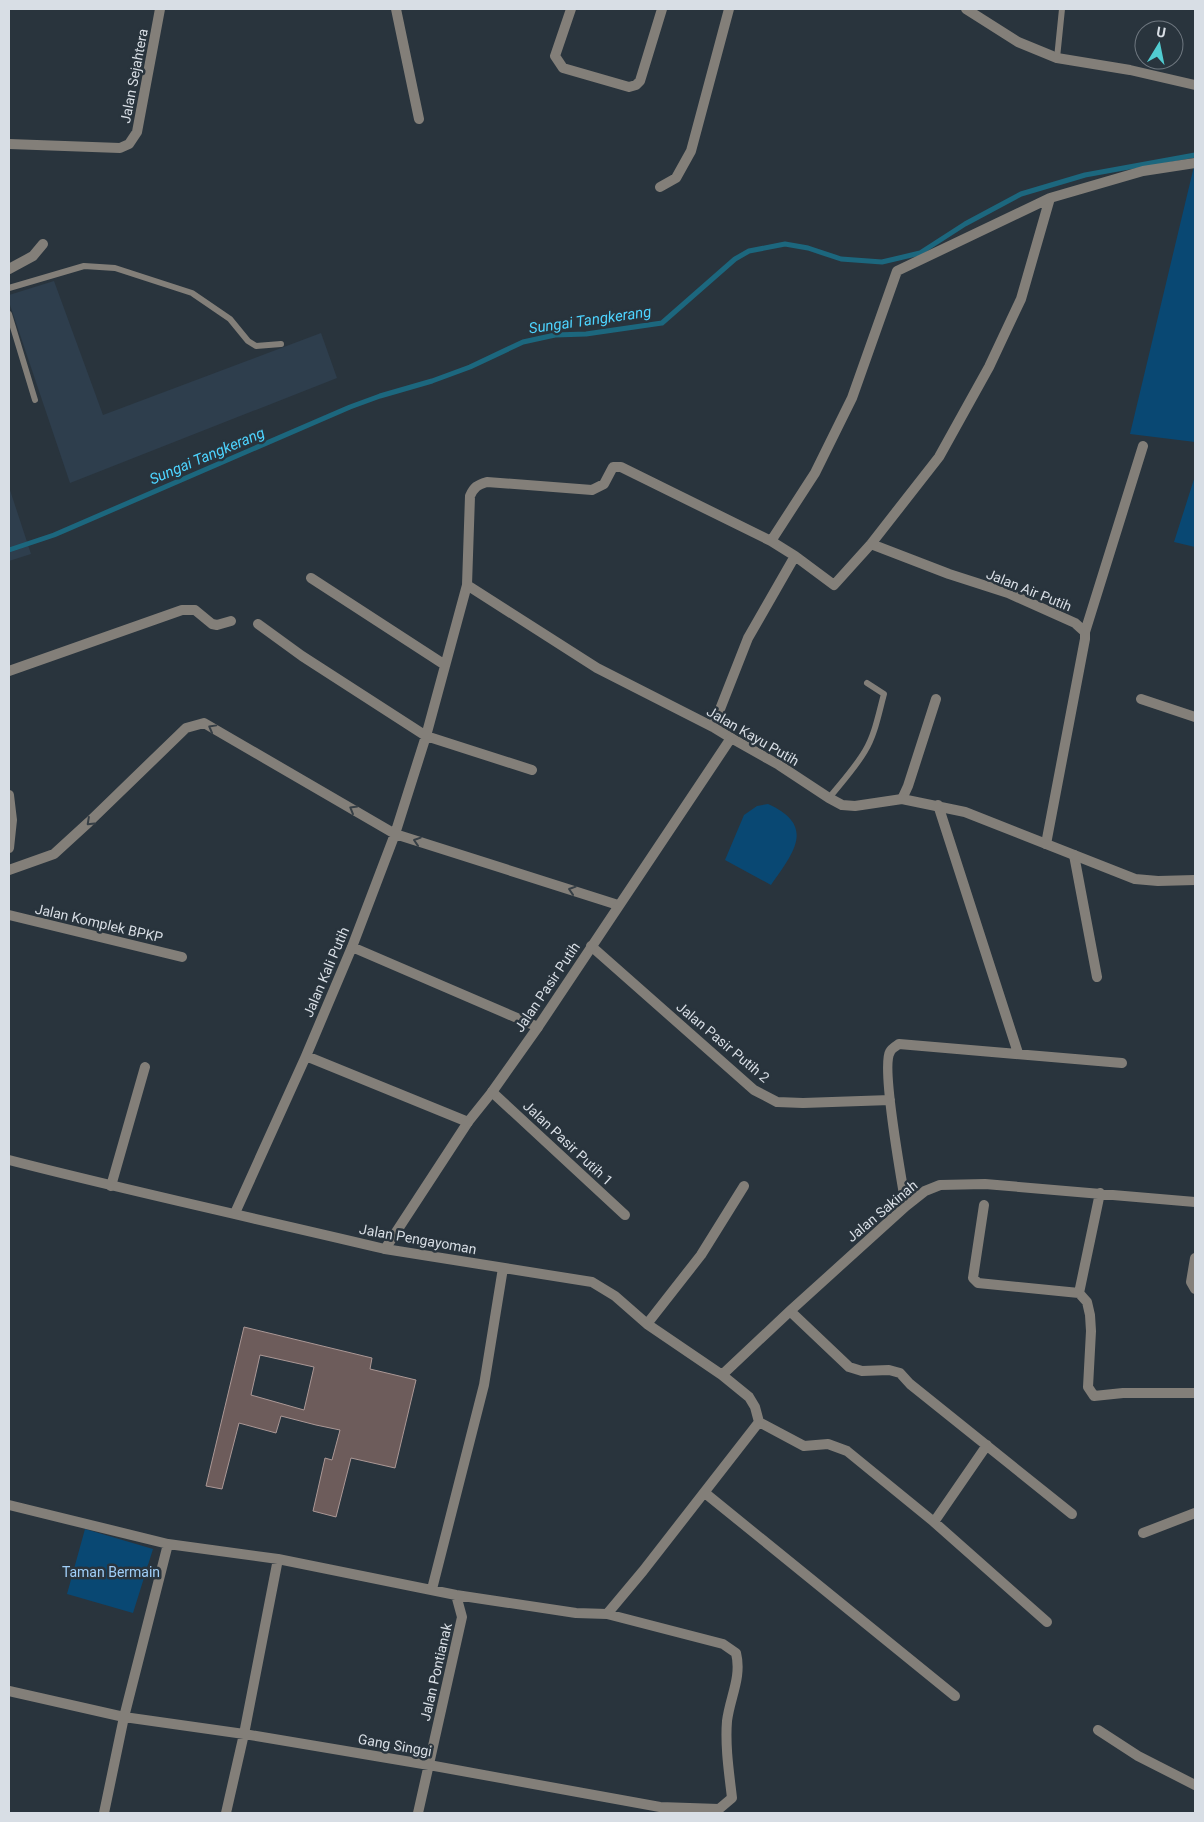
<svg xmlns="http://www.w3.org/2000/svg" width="1204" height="1822" viewBox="0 0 1204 1822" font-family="Roboto,sans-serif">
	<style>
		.built { fill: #2e3e4d }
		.green { fill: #094873 }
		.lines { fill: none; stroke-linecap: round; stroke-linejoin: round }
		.stream { stroke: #1c677e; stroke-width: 5 }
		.building { fill: #6d5c5b; stroke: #ab9896; fill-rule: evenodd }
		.service { stroke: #837f79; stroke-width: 6 }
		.minor { stroke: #837f79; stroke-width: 10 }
		.tertiary { stroke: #837f79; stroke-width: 10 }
		.oneway { stroke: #363f46 }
		.labels { text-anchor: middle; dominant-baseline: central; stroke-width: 5; stroke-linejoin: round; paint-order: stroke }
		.street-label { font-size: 14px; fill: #d8dee5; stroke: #29343d }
		.park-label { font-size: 14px; fill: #a0cff9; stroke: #29343d }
		.water-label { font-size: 15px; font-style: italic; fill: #4dd4ff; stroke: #29343d }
	</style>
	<rect width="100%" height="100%" fill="#29343d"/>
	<path class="built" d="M54,281L103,415L321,333L337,378L70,483L9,302V295Z
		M9,487L31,554L9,561Z"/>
	<path class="green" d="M1195,162V442L1130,434Z
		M1195,476V547L1174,542Z
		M768,804C817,826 793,853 771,885L725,860L744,815L757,806Z
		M85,1529L153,1549L133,1613L67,1594Z"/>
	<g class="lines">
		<path class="stream" d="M9,550L54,535L350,407L380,396L432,381L470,367L523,342L555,335L586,334L662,323L735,259L749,251L785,244L808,248L841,259L882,262L920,253L965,224L1021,194L1085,175L1195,155"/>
	</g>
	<path class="building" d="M244,1327L372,1358L370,1369L416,1380L395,1468L351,1458L336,1517L313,1511L325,1458L332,1460L340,1430L316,1425L281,1416L276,1433L239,1423L222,1489L206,1486ZM260,1355L314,1367L304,1410L251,1395Z"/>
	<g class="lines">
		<path class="service" d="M1057,58L1062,9
			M9,288L84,266L115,268L192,293L230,319L248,341L256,346L281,344
			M9,314L35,400
			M829,798C841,783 855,768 865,751C875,735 879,712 884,694L867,683"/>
		<path class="minor" d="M396,9L419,119
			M571,9L555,56L563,68L629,87L636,85L640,81L662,9
			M966,9L1018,42L1057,58L1130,70L1195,85
			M9,144L120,148L129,144L137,132L160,9
			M660,187L676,178L691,151L729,9
			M9,269L33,256L43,244
			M771,541L815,473L852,398L897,271L1050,198L1143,171L1195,163
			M871,544L949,574L1008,593L1075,623L1085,632V639L1046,844
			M311,578L445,665
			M467,585L597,668L713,727L731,738
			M258,624L302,656L426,736L532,770
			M1085,632L1143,446
			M9,671L182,610H195L212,624L217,625L231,621
			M1141,699L1195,717
			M713,727L748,638L795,556
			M902,799L908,786L936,699
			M938,805L1018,1053
			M1074,855L1097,977
			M9,870L54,854L89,822L186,728L204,723L395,834L618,905
			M9,915L182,957
			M591,946L754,1090L777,1102L803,1103L890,1100
			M352,947L538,1027
			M306,1056L468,1122
			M492,1092L625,1215
			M111,1186L145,1067
			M984,1205L973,1278L978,1283L1079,1293L1087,1302L1090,1315L1091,1331L1088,1387L1094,1396L1123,1393H1195
			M906,1206C902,1183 881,1066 890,1052C891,1049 896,1046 899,1044L1122,1063
			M235,1213L306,1056L352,947L395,834L426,736L467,585L470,496C474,487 477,485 487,482L592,490L604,484L613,467H621L771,541L795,556L834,585L871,544L939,457L989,367L1021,299L1050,198
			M1195,1258L1191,1282L1195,1289
			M1079,1293L1100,1193
			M790,1311L849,1367L862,1371L889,1370L900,1373L910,1384L1072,1514
			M647,1324L701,1255L744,1186
			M722,1375L790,1311L906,1206L925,1191L940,1185L985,1184L1195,1202
			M759,1422L804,1446L828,1444L847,1451L934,1522L1047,1622
			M705,1493L955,1696
			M9,1505L168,1544L278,1559L456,1595L576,1613L607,1614L643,1571L759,1422L755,1407L749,1397L722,1375L647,1324L615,1296L592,1282L385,1249
			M934,1522L987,1445
			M1143,1533L1195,1513
			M432,1589L484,1385L503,1268
			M9,1691L124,1717L244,1734L429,1765L660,1807L719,1809L732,1798C729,1772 725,1746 727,1721C730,1697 742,1677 736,1653L723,1644L607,1614
			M1098,1730L1138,1756L1195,1785
			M104,1813L124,1717L168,1544
			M226,1813L244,1734L278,1559
			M418,1813L462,1617L456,1595"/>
		<path class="tertiary" d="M9,795L12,820L9,848
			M9,1160C133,1192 259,1219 385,1249L468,1122L492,1092L538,1027L731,738L779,765L829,798L842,805L855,806L902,799L965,812L1135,879L1158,881L1195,880"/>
	</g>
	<defs><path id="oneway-chevron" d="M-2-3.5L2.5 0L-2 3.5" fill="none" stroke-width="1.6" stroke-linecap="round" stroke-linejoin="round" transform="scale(1.25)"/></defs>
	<g class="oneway">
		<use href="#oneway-chevron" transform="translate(212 728) rotate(-151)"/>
		<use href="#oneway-chevron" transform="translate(353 809) rotate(-150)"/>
		<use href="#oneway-chevron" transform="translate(90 822) rotate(137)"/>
		<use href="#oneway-chevron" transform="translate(417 841) rotate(-162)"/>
		<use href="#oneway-chevron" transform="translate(572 890) rotate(-162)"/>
	</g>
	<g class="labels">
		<g class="street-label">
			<text transform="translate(134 76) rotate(-79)">Jalan Sejahtera</text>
			<text transform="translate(1029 590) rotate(22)">Jalan Air Putih</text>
			<text transform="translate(753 736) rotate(30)">Jalan Kayu Putih</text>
			<text transform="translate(99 923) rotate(13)">Jalan Komplek BPKP</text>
			<text transform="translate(326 972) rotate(-67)">Jalan Kali Putih</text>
			<text transform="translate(547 987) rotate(-56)">Jalan Pasir Putih</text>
			<text transform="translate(723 1042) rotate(40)">Jalan Pasir Putih 2</text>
			<text transform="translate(568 1143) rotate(43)">Jalan Pasir Putih 1</text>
			<text transform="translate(882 1211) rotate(-40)">Jalan Sakinah</text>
			<text transform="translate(418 1239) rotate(10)">Jalan Pengayoman</text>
			<text transform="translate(436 1672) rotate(-77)">Jalan Pontianak</text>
			<text transform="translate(395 1745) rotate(10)">Gang Singgi</text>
		</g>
		<g class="park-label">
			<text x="111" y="1572">Taman Bermain</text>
		</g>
		<g class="water-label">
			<text transform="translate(590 320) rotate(-8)">Sungai Tangkerang</text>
			<text transform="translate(207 456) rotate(-23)">Sungai Tangkerang</text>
		</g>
	</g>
	<rect width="1204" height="1822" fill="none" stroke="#d8dee5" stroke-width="20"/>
	<g transform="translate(1159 45) rotate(10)"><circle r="24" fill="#29343d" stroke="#6f7880"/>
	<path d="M0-4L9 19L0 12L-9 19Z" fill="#51ccd1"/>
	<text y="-8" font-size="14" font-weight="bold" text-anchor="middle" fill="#d8dee5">U</text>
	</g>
</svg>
